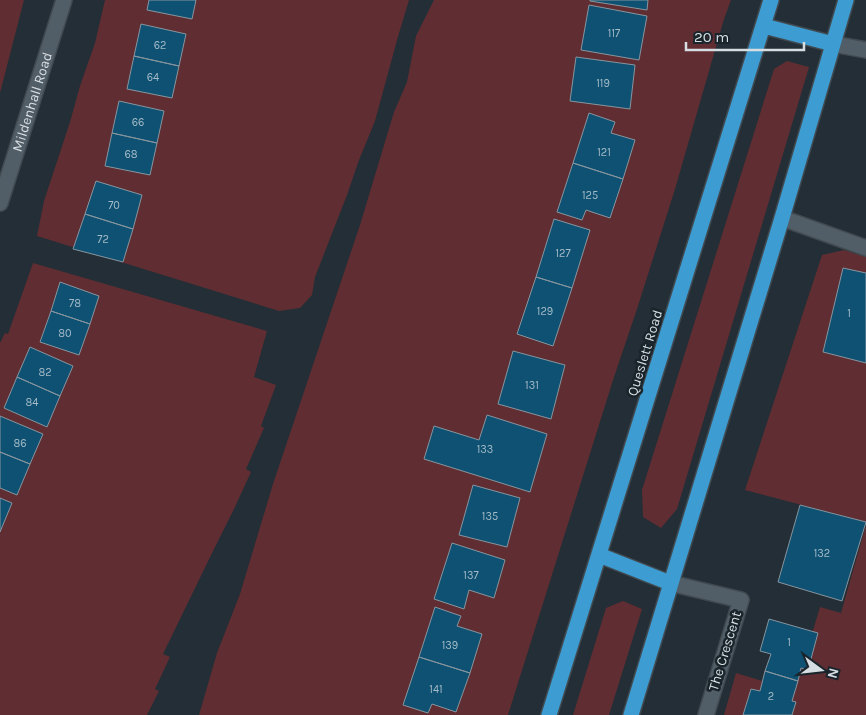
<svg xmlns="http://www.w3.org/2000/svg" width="866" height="715" viewBox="0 0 866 715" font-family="Karla,sans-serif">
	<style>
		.green { fill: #602e32 }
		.building { fill: #0e5173; stroke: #87959e }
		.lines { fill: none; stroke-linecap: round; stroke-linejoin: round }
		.minor-casing { stroke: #414a50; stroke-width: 18 }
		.highway-casing { stroke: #414a50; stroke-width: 18 }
		.minor { stroke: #525e67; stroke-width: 15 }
		.highway { stroke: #3d9cd2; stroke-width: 15 }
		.labels { text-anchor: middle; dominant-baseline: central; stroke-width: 5; stroke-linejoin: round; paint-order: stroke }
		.number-label { font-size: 11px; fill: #a5bbc7 }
		.street-label { font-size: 14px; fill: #d7dee3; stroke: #19242b }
	</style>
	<rect width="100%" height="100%" fill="#232e36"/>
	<path class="green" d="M0,0H24L0,93Z
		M105,0H409L397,40L375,121L359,160L347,195L315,277L312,295L300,308L279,311L37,236L44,201L70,122L80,86L95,43Z
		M434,0H731L724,19L675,189L637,309L614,377L508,715H199L217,653L240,594L273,484L360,225L394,112L407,82L416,36Z
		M787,61L809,67L677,509L661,528L643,517L642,490L774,69Z
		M844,250L866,257V522L745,490L822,255Z
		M33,263L267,331L254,377L276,385L261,426L264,428L246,469L251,472L234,509L214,549L163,654L170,657L155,689L159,691L147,715H0V343L5,333L8,334Z
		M866,525V715H724L736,673L795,691L820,607L841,613Z
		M623,601L642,609L609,715H573L606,608Z"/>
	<path class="building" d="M149,0H196L192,19L147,10Z
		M590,0H648L647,10L590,1Z
		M589,5L647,16L639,60L581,50Z
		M141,24L186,34L179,66L134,56Z
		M134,56L179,66L172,98L127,89Z
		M576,57L635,65L630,109L570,101Z
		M119,101L164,111L157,143L112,133Z
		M589,113L615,122L611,133L635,140L623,179L573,163Z
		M112,133L157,143L150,175L105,166Z
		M573,163L623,179L610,218L586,210L582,220L557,212Z
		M96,181L142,195L133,229L85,214Z
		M85,214L133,229L123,262L73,249Z
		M554,219L590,230L572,288L536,277Z
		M843,268L866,273V363L823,352Z
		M536,277L572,288L553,346L517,334Z
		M60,282L99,296L90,324L51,311Z
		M51,311L90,324L79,355L40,342Z
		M30,347L73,366L60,396L17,377Z
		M513,351L565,365L551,419L498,404Z
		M17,377L60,396L47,427L4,408Z
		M487,415L547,434L530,492L424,459L434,426L479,440Z
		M0,416L43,434L30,464L0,452Z
		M0,452L30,464L17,495L0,488Z
		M473,485L520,498L507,547L459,535Z
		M0,498L12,503L0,532Z
		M800,505L866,522L842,601L778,582Z
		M452,543L505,560L494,598L469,590L464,609L434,599Z
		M435,607L461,616L457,626L482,634L470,673L419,657Z
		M769,619L818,633L808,670L801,668L798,681L765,671L771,654L760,651Z
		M419,657L470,673L456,712L432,704L428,713L403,705Z
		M765,671L798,681L792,701L796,702L792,715H743L751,689L760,691Z"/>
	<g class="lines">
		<g class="minor-casing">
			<g id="minor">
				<path d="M833,44L866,50"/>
				<path id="s1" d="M0,203L64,0"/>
				<path d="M782,218L866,248"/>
				<path d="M670,583L741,600L706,715"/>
			</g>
		</g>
		<g class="highway-casing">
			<path id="highway" d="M764,26L833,44
				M599,555L670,583
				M549,715L771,0
				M631,715L782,218L846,0"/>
		</g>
		<use href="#minor" class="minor"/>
		<use href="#highway" class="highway"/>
	</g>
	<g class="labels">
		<g class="number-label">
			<text x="614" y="33">117</text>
			<text x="160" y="45">62</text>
			<text x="153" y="77">64</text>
			<text x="603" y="83">119</text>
			<text x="138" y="122">66</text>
			<text x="604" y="152">121</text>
			<text x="131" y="154">68</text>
			<text x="590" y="195">125</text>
			<text x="114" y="205">70</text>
			<text x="103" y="239">72</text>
			<text x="563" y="253">127</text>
			<text x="75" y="303">78</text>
			<text x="545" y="311">129</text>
			<text x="849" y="313">1</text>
			<text x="65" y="333">80</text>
			<text x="45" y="372">82</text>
			<text x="532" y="385">131</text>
			<text x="32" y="402">84</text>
			<text x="20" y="443">86</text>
			<text x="485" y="449">133</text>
			<text x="490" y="516">135</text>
			<text x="822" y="553">132</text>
			<text x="471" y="575">137</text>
			<text x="789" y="642">1</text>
			<text x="450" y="645">139</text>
			<text x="436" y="689">141</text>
			<text x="771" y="696">2</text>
		</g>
		<g class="street-label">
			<text stroke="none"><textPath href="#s1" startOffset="106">Mildenhall Road</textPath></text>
			<text transform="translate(645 353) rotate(-73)">Queslett Road</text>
			<text transform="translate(725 651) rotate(-73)">The Crescent</text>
		</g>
	</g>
	<g transform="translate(821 670) rotate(105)" stroke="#19242b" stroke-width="4" paint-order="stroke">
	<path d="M0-4L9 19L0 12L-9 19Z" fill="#d7dee3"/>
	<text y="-8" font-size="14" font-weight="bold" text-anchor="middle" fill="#d7dee3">N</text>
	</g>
	<path d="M686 42v8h118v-8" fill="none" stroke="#d7dee3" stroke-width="2.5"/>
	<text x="694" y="42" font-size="15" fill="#d7dee3" stroke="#19242b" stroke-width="4" paint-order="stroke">20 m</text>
</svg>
